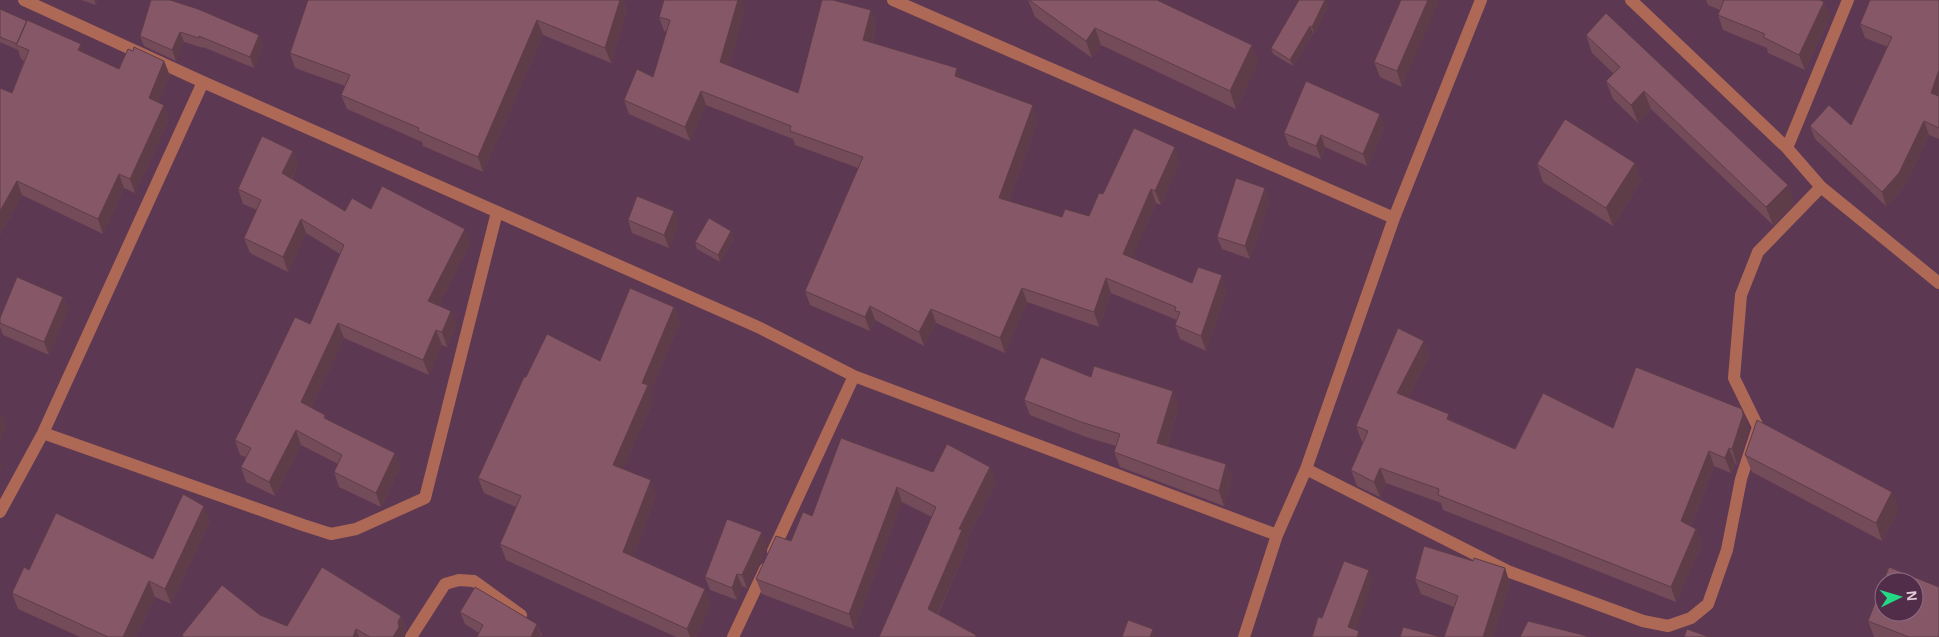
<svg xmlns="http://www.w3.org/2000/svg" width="1939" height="637" viewBox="0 0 1939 637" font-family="Arial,sans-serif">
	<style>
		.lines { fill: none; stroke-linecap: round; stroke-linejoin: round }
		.minor { stroke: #ad6956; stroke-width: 12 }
		.wall { fill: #734b59 }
		.shaded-wall { fill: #5e3d48 }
		.building { fill: #865767; stroke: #5e3d48; fill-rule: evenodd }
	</style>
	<rect width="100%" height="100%" fill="#5d3853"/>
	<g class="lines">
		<path class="minor" d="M24,0L203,82L758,327L854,376L1277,535
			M893,0L1394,218
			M1631,0L1787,148L1821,187L1939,283
			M1787,148L1848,0
			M43,433L303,525L331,534L356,529L425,498L497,212
			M1306,469L1510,572L1643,621L1668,626L1691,618L1708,604L1727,550L1741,479L1758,427L1734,378L1741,295L1758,252L1821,187
			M0,512L43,433L203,82
			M773,551L854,376
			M411,637L445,584L459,580L474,581L521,615
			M733,637L765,569
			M1244,637L1277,535L1306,469L1394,218L1481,0"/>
	</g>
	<path class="wall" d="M81,0H98L96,5Z
		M151,0L259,35L263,46L254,68L203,47V48L184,42L176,61L144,46L140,36Z
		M308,0H623L627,10L611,63L543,35L483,172L423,146L422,142L347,109L341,95L345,86L295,68L290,53Z
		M1028,0L1252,45L1258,62L1236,109L1101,45L1092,58L1035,17Z
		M1401,0L1402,87L1380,77L1374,62Z
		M1706,0H1820L1824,2L1830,17L1805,70L1768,53L1767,48L1723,30L1718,15L1720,10L1708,5Z
		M1939,0V139L1929,135L1904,187L1886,206L1815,139L1810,126L1851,125L1888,47L1865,38L1860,24Z
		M1328,6L1314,34L1313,33L1293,66L1273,54L1271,48Z
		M745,8L729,66L798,93L871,10L876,24L872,43L961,79L1038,119L1009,201L1062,217L1089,216L1103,194L1180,161L1161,205L1156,203L1132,258L1192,283L1227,290L1206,351L1180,339L1175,325L1177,320L1111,293L1099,327L1027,302L1005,353L936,323L924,346L875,320L870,331L810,305L805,291L858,168L795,145L793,139L706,105L690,141L629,114L624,100L653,77L667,32L664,31L659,17Z
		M0,9L84,53L119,69L133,51L164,61L170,76L158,102L169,119L135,193L124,188L103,234L22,195L0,235V88L12,93L24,61L21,59L18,50L0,42Z
		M1586,35L1788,185L1794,203L1773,225L1651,109L1638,123L1613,99L1606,81L1614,74L1592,53Z
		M1385,126L1367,166L1325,147L1321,159L1289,146L1284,133Z
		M293,151L298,165L292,179L345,211L371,209L470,244L439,305L457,325L447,347L442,345L429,375L344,338L311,408L325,415L326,419L400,467L381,507L339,487L334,472L338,464L301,445L275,496L246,482L241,467L246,457L240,455L235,440L310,324L340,254L306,233L288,272L250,253L244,238L257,210L243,204L238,189Z
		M1635,163L1641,181L1613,226L1543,182L1537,164Z
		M1265,188L1269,201L1250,259L1222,249L1217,237Z
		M628,220L679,223L669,248L632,233Z
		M734,238L720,262L697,249L695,242Z
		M63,297L68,310L49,355L3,335L0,327V318Z
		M674,307L680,322L650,392L653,401L623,469L656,495L633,557L711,604L696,637H676L506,560L500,544L516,507L484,493L478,478L526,377L600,361Z
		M1424,341L1429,356L1408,398L1451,420L1515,449L1613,428L1742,409L1747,424L1748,430L1737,465L1735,463L1731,473L1714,466L1691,526L1696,529L1702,544L1676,602L1443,510L1441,503L1386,483L1380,497L1357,486L1351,470L1363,442H1362L1356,426Z
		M1091,377L1179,406L1167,446L1226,464L1232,479L1224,506L1120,467L1114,452L1116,446L1086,437L1030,415L1024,400Z
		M1745,455L1899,509L1882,541L1752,472Z
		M933,472L996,482L966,541L968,545L938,614L976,635V637H879L932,517L902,502L854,629L762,594L756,579L812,516Z
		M210,521L171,604L155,597L136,637H80L18,609L12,593L29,570L153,559Z
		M767,545L747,588L742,586L737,600L710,590L705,577Z
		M1473,561L1505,568L1510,584L1493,637H1444L1454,607L1421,594L1415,579Z
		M460,612L537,624L542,636L477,637L479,633L465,624Z
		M260,615L287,626L401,616L406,629L403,637H183L182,635Z
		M1868,621L1939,637H1874Z"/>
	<path class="shaded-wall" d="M94,0H98L96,5Z
		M620,0H623L627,10L611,63L605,48Z
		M737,0H742L745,8L726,77L720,62Z
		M1325,0H1326L1328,6L1314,34L1312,27Z
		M1428,0H1440L1402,87L1397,71Z
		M1824,2L1830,17L1805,70L1799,55Z
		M871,10L876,24L869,55L863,40Z
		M537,20L543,35L483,172L478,157Z
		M1310,26L1313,33L1293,66L1290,60Z
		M1095,28L1101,45L1092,58L1086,41Z
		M180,32L184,42L176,61L172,50Z
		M259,35L263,46L254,68L250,57Z
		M81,44L86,58L78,50Z
		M1252,45L1258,62L1236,109L1230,91Z
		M164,61L170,76L154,112L149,98Z
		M957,68L962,82L955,76Z
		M1939,70V98L1931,93Z
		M701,91L706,105L690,141L685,127Z
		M1644,91L1651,109L1638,123L1631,105Z
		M164,105L169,119L135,193L130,179Z
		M1033,105L1038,119L1005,212L999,198Z
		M1380,114L1385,126L1367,166L1363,154Z
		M1924,121L1929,135L1904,187L1886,206L1882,192Z
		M1321,135L1325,147L1321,159L1316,146Z
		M1175,147L1180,161L1161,205L1155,191Z
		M293,151L298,165L287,188L282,173Z
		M1635,163L1641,181L1613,226L1606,208Z
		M119,174L124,188L103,234L98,219Z
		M17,181L22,195L0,235V211Z
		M1788,185L1794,203L1773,225L1766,207Z
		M1265,188L1269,201L1250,259L1245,246Z
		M1151,189L1156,203L1128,269L1123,254Z
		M674,211L679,223L669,248L664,235Z
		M301,219L306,233L288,272L283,257Z
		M465,229L470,244L434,315L428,301Z
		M731,231L734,238L720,262L718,255Z
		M1222,275L1227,290L1206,351L1201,336Z
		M1106,278L1111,293L1099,327L1094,312Z
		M1022,288L1027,302L1005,353L1000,338Z
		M63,297L68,310L49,355L44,342Z
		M870,306L875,320L870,331L865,317Z
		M674,307L680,322L650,392L653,401L618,481L613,465L642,383Z
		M931,309L936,323L924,346L919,332Z
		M451,311L457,325L447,347L442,332Z
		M338,323L344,338L307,417L301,402Z
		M436,330L442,345L429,375L423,360Z
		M1424,341L1429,356L1403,408L1397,393Z
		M1173,391L1179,406L1163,458L1157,443Z
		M1742,409L1747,424L1748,430L1737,465L1732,449Z
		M2,413L7,426L0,441V418Z
		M1449,414L1454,429L1447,419Z
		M296,430L301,445L275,496L269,482Z
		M1729,448L1735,463L1731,473L1725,458Z
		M1709,451L1714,466L1687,536L1681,521Z
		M395,453L400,467L381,507L376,493Z
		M0,461L2,467L0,472Z
		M1226,464L1232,479L1224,506L1219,491Z
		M990,467L996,482L966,541L968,545L933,624L928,609L959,529Z
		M1380,468L1386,483L1380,497L1374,482Z
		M651,480L656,495L629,568L623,552Z
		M897,487L902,502L854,629L849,614Z
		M1892,492L1899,509L1882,541L1876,523Z
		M204,506L210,521L171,604L165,589Z
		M1696,529L1702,544L1676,602L1671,587Z
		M762,532L767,545L747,588L742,575Z
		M1505,568L1510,584L1493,637H1483Z
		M1369,570L1373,582L1353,637L1348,627Z
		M737,574L742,586L737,600L732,588Z
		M149,581L155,597L136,637H123Z
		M705,589L711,604L696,637H690L687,629Z
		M401,616L406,629L403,637H393L398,622Z
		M537,624L541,637H531Z
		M356,629L359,637H353Z
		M1153,629L1155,636V637H1150Z
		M1359,631L1361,637H1357Z"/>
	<path class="building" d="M151,0H170L198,9L259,35L250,57L199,36V38L180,32L172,50L140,36Z
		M308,0H620L605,48L537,20L478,157L418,131L419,128L341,95L350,75L290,53Z
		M664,0H738L720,62L798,93L822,0H833L871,10L863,40L957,68L955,76L1033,105L999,198L1062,217L1065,209L1089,216L1099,193L1103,194L1134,128L1175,147L1155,191L1151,189L1123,254L1192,283L1198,267L1222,275L1201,336L1175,325L1180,312L1175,311L1176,307L1106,278L1094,312L1022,288L1000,338L931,309L919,332L870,306L865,317L805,291L863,157L790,131L791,126L701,91L685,127L624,100L637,69L653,77L670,20L659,17Z
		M1029,0H1157L1252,45L1230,91L1095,28L1086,41Z
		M1299,0H1325L1312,27L1310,26L1290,60L1271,48Z
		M1401,0H1428L1397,71L1374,62Z
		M1724,0H1820L1824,2L1799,55L1763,37L1765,34L1718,15Z
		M1870,0H1939V70L1931,93L1939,96V128L1924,121L1899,173L1882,192L1810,126L1829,105L1851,125L1892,37L1860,24Z
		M0,9L27,21L17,44L0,37Z
		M1606,13L1788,185L1766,207L1644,91L1631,105L1606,81L1620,67L1586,35Z
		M27,20L81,44L78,50L119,69L128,49L133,51L134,47L164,61L149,98L164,105L130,179L119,174L98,219L17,181L0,211V88L12,93L29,50L16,45Z
		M1306,81L1380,114L1363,154L1321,135L1316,146L1284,133Z
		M1565,119L1635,163L1606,208L1537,164Z
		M262,136L293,151L282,173L345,211L352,198L371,209L382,186L465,229L428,301L451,311L442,332L436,330L423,360L338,323L301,402L325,415L324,418L395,453L376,493L334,472L342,455L296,430L269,482L241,467L251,448L235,440L262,386L295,317L310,324L344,245L301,219L283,257L244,238L261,200L238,189Z
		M1236,178L1265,188L1245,246L1217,237Z
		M637,196L674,211L664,235L628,220Z
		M709,218L731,231L718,255L695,242Z
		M17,277L63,297L44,342L0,323V318Z
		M630,288L674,307L642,383L648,385L613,465L651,480L623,552L705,589L687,629L500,544L521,496L478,478L524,377H526L547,334L600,361Z
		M1398,328L1424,341L1397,393L1449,414L1447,419L1515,449L1543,393L1613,428L1636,367L1742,409L1743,415L1732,449L1729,448L1725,458L1709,451L1681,521L1696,529L1671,587L1438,495L1439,489L1380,468L1374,482L1351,470L1368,431L1356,426Z
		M1041,357L1091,377L1094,366L1173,391L1157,443L1226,464L1219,491L1114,452L1120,434L1081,422L1024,400Z
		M1757,420L1892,492L1876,523L1745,455Z
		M841,438L933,472L947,444L990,467L959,529L962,530L928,609L976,635L975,637H879L936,507L897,487L849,614L756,579L776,536L791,541L803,512L812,516Z
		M183,494L204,506L165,589L149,581L123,637H108L12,593L24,567L29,570L56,513L153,559Z
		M727,519L762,532L742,575L737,574L732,588L705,577Z
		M1424,546L1473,561L1474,558L1505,568L1483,637H1444L1458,596L1415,579Z
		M1344,561L1369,570L1348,627L1359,631L1357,637H1312L1318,617L1322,618Z
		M322,567L401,616L398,622L399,627L393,637H370L356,629L353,637H184L182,635L222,585L260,615L287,626Z
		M1889,567L1939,587V637H1909L1868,621ZM1884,582H1914V612H1884Z
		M475,587L537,624L531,637H477L483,625L460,612Z
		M1128,620L1153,629L1150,637H1122Z
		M1528,621L1587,636V637H1520Z
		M1403,627L1441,637H1400Z
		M1687,629L1709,637H1684Z"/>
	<g transform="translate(1899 597) rotate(85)"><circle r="24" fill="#512d49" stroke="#8b6c83"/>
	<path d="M0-4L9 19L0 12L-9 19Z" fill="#24d886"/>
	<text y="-8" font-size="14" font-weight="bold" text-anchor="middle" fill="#e2cbdb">N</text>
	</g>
</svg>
